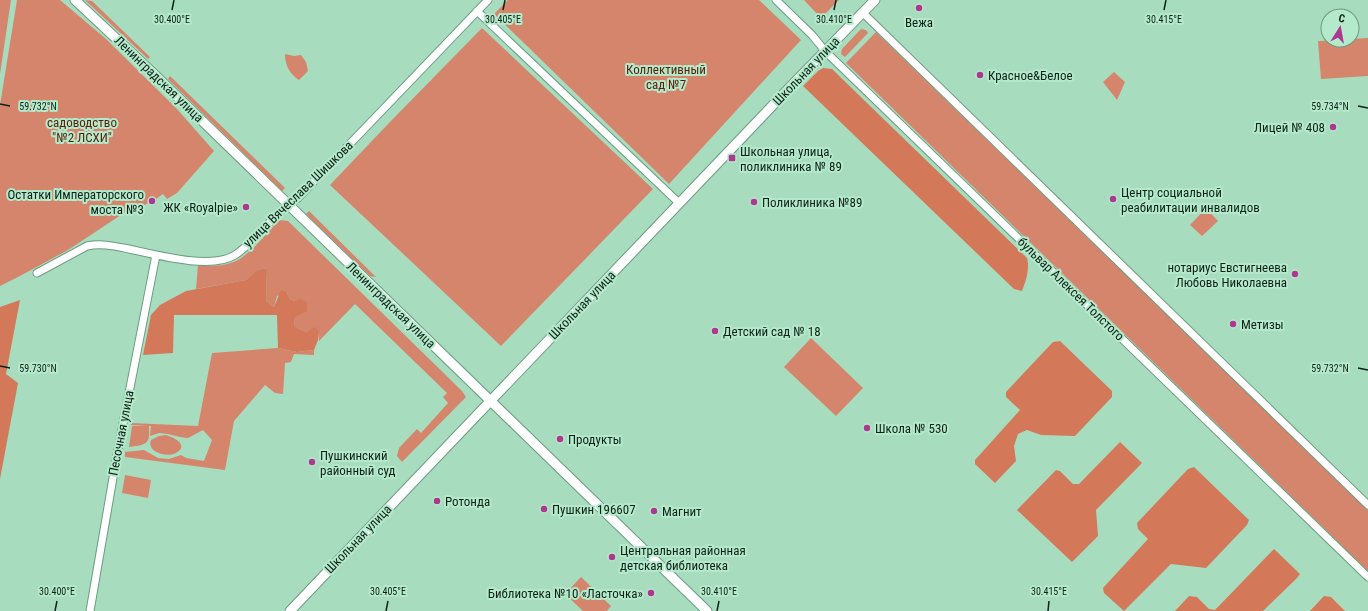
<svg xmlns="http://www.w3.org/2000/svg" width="1368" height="611" viewBox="0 0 1368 611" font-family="'Roboto Condensed',sans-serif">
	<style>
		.green { fill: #d5856b }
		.forest { fill: #d3795a }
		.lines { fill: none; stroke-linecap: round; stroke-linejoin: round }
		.minor-casing { stroke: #6a9c80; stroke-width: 9 }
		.tertiary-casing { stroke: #6a9c80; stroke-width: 11 }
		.minor { stroke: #fff; stroke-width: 7 }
		.tertiary { stroke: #fff; stroke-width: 9 }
		.ticks { fill: none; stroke: #0e2218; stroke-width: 1.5 }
		.poi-dot { fill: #ad3890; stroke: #b5e9cb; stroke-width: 1.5 }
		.labels { text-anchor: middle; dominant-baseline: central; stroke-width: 4; stroke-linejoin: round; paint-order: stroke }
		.poi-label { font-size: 13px; fill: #0e2218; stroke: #b5e9cb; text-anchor: start }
		.park-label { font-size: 13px; fill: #581e08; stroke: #b5e9cb }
		.street-label { font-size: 13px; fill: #0e2218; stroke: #b5e9cb }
		.ticks-label { font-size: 10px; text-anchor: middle; fill: #0e2218; stroke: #b5e9cb; stroke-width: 4; stroke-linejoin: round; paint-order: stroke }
	</style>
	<rect width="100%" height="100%" fill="#a8dcbe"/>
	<path class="green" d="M0,0H11L0,74Z
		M17,0H60L106,39L177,109L214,151L177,193L167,199L163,194L156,199L157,201L152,205L150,202L141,207L139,203L68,250L18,277L0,286V105Z
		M85,0L92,1L150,57L148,59Z
		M508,0H759L801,40L669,184L494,14Z
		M804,0H839L821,18Z
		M482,28L653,189L501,346L330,185L389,123Z
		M861,29L866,30L868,33L845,57L841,54L842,49Z
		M876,32L1368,510V571L846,63Z
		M1368,38V76L1321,79L1318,41L1352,40V39Z
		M285,54L294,56L301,55L306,62L308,71L299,80C290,74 285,66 285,54Z
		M1114,72L1125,82L1117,100L1103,82Z
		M170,76L285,188L282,191L168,79Z
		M1206,208L1218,221L1202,236L1190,225Z
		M309,211L376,277L370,276L306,214Z
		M279,220L288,221L462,391L466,397L402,462L397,456L399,448L417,429L421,433L448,403L443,397L447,393L355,304L319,341V332H307L295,327L294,321L297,316L295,301L290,299L287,293L277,296L274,307L266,301L267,268L257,270L246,280L196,289L198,265C210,267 227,266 238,260C252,252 268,232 279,220Z
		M811,338L863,388L836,416L784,367Z
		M278,348L297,352L314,350V355L294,354L291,362L285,363L283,394L275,393L265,385L234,421L225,470L125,457V452L144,450L158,458L169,459L181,455L186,458L204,461L212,440L203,430L188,438L180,437L168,434L159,433L150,436L151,426H149C149,429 150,436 148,440C146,446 134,446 129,447L132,426H148L131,425V423L198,426L212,353Z
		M166,435C173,437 190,445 176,453C167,458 146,452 151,440L159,436Z
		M125,475L151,480L148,498L122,493Z
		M581,577L611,606L607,611H583L565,594Z"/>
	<path class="forest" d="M823,68L832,69L1027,258C1030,268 1026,281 1022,291L1014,289L803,86L818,71Z
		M267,268L266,301L274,307L281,290L287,293L290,299L295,301L300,299L307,302V311L297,316L294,321L295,327L307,332L315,327L319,332L318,340L314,350L297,352L278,348L277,315H174L173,353L143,355L151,315L160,305L186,291L246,280L257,270Z
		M20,300L6,374L18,383L0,479V307Z
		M1060,341L1112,391V397L1075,436L1041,435L1027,430L1018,434L1014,446L1016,461L995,483L975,464V460L1020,410L1006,397V392L1053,342Z
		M1120,442L1142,463L1096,510L1098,536L1072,562L1017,510L1056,470L1060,471L1073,484H1079Z
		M1194,467L1249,520L1247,525L1206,568L1171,564L1124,611L1104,593L1103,588L1148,539L1138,529L1137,523L1188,469Z
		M1274,549L1300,574L1297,578L1263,611H1175L1189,596L1197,597L1209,609L1215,610Z
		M1324,596L1331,597L1345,611H1310Z"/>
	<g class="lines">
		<g class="minor-casing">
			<path id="minor" d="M776,0L812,35L825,51L1368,577
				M477,11L679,203
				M863,13L1368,505
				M37,273L87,246C101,243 114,246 129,249C157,255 211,270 235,255C252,244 263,228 277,215C283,208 291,203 298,198L488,0
				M90,611L118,449L156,255"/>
		</g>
		<g class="tertiary-casing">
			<path id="tertiary" d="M75,0L155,75L707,611
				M290,611L794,83L875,0"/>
		</g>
		<use href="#minor" class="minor"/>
		<use href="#tertiary" class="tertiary"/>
	</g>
	<path class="ticks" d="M172,10L174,0M503,10L505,0M834,10L836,0M1164,10L1166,0M0,104L10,106M1358,106L1368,108M0,366L10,368M1358,368L1368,370M55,611L57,601M386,611L388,601M717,611L719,601M1048,611L1049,601"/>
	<g class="poi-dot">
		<circle cx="919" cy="8" r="4"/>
		<circle cx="980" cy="75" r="4"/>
		<circle cx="1333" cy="127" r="4"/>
		<rect x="728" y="154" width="8" height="8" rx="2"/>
		<circle cx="1113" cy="199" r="4"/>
		<circle cx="152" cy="201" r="4"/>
		<circle cx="754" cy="202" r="4"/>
		<circle cx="246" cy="207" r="4"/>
		<circle cx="1295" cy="274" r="4"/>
		<circle cx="1233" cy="324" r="4"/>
		<circle cx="715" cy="331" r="4"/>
		<circle cx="867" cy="428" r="4"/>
		<circle cx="560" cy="439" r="4"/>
		<circle cx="312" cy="462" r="4"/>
		<circle cx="437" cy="501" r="4"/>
		<circle cx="544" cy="509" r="4"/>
		<circle cx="654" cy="511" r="4"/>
		<circle cx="612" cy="557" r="4"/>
		<circle cx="651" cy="593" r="4"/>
	</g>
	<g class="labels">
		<g class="poi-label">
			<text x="919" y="22" text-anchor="middle">Вежа</text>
			<text x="988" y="75">Красное&amp;Белое</text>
			<text x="1325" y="127" text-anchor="end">Лицей № 408</text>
			<text x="740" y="151">Школьная улица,<tspan x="740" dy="15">поликлиника № 89</tspan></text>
			<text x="1121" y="192">Центр социальной<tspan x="1121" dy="15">реабилитации инвалидов</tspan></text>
			<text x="144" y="194" text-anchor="end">Остатки Императорского<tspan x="144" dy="15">моста №3</tspan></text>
			<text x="762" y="202">Поликлиника №89</text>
			<text x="238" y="207" text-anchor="end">ЖК «Royalpie»</text>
			<text x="1287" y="267" text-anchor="end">нотариус Евстигнеева<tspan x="1287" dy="15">Любовь Николаевна</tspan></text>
			<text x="1241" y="324">Метизы</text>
			<text x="723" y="331">Детский сад № 18</text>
			<text x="875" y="428">Школа № 530</text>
			<text x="568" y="439">Продукты</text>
			<text x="320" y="455">Пушкинский<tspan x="320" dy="15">районный суд</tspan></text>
			<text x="445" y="501">Ротонда</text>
			<text x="552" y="509">Пушкин 196607</text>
			<text x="662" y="511">Магнит</text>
			<text x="620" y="550">Центральная районная<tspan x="620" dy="15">детская библиотека</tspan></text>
			<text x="643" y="593" text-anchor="end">Библиотека №10 «Ласточка»</text>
		</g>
		<g class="park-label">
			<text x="666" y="69">Коллективный<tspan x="666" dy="15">сад №7</tspan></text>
			<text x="82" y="122">садоводство<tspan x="82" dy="15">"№2 ЛСХИ"</tspan></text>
		</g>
		<g class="street-label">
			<text transform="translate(806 71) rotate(-46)">Школьная улица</text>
			<text transform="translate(159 79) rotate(44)">Ленинградская улица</text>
			<text transform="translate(298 194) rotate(-44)">улица Вячеслава Шишкова</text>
			<text transform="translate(1071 289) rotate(44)">бульвар Алексея Толстого</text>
			<text transform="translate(391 305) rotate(44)">Ленинградская улица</text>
			<text transform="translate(582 305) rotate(-46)">Школьная улица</text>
			<text transform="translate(121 433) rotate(-79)">Песочная улица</text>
			<text transform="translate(358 539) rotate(-46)">Школьная улица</text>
		</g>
	</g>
	<g class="ticks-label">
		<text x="172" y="23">30.400°E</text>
		<text x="503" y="23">30.405°E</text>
		<text x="834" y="23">30.410°E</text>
		<text x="1164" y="23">30.415°E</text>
		<text x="38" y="110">59.732°N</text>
		<text x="1330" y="110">59.734°N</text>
		<text x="38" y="372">59.730°N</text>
		<text x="1330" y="372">59.732°N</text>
		<text x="57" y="595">30.400°E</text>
		<text x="388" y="595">30.405°E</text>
		<text x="719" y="595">30.410°E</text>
		<text x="1049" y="595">30.415°E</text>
	</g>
	<g transform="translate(1340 28) rotate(11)"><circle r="19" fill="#b5e9cb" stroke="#729983"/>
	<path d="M0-3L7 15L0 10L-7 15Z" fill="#ad3890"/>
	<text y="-6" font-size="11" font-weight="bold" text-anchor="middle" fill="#0e2218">С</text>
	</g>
</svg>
